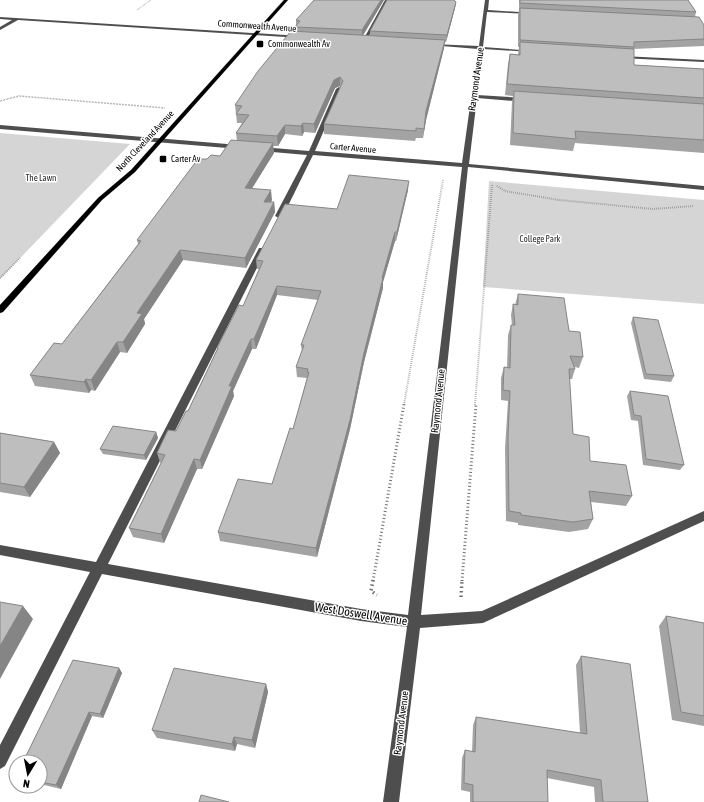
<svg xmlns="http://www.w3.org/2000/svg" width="704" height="802" viewBox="0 0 704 802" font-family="'Asap Condensed',sans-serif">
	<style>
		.green { fill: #d5d5d5 }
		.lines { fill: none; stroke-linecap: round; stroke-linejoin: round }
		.major-casing { stroke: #dbdbdb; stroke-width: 1 }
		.path-far4 { stroke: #707070; stroke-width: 1; stroke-dasharray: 0.5 1; stroke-linecap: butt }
		.path-far3 { stroke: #707070; stroke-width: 1.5; stroke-dasharray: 0.5 1; stroke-linecap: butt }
		.path-far2 { stroke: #707070; stroke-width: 2; stroke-dasharray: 0.5 1.5; stroke-linecap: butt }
		.path-far1 { stroke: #707070; stroke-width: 3; stroke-dasharray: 1 2.5; stroke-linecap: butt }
		.path { stroke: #707070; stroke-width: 3.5; stroke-dasharray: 1.5 3; stroke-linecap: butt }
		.minor { fill: #4e4e4e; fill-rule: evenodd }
		.major { fill: #000; fill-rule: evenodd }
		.wall { fill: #a3a3a3 }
		.shaded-wall { fill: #858585 }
		.building { fill: #bebebe; stroke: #858585 }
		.poi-dot { fill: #000; stroke: #fff; stroke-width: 1.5 }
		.labels { text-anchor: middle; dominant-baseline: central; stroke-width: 3; stroke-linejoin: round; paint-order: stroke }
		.far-street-label { font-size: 9px; fill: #000; stroke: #fff }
		.far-poi-label { font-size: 9px; fill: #000; stroke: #fff; text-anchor: start }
		.far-park-label { font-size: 9px; fill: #2c2c2c; stroke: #fff }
		.street-label { font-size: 10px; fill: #000; stroke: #fff }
		.near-street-label { font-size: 12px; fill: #000; stroke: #fff }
	</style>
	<rect width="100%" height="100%" fill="#fff"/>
	<path class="green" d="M0,133L130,144L0,279Z
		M489,181L704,200V304L483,287Z"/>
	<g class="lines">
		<g class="major-casing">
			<path id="major" d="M284,0H288L135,172L102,200L3,312L0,313V305L98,198L131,170Z"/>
		</g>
		<path class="path-far4" d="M137,10L151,0"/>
		<path class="path-far3" d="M0,101L19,96L165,108"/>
		<path class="path-far2" d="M497,186L505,191L559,200L653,209L694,206
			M0,278L20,258
			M404,405L443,180
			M475,405L492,185"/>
		<path class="path-far1" d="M373,581L404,404
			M462,581L476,404"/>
		<path class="path" d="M373,580L371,591L377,595
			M461,597L462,580"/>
		<path class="minor" d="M385,0H389L366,41L362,42Z
			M485,0H489L488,10L534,13L532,14L487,12L483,47L534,51L532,52L483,49L477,95L526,98L529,100L526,102L477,98L469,164L704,186V190L468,167L421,615L482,611L704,511V521L483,623L420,628L399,802H383L407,627L361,621L102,574L5,766L0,769V745L90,572L0,555V545L96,562L259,248H262L266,250L108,564L361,609L408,615L462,167L313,155L283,216L279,218L275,216L307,155L261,151L258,149L261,147L309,151L336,89L339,87L342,89L315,151L462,163L478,49L430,45L432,44L479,46Z
			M0,17L301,36L303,37L301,38L18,20L0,30V27L12,20L0,19Z
			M622,56L704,60V62L620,58Z
			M0,125L239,145L242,147L239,149L0,129Z"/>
		<use href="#major" class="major"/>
	</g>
	<path class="wall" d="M384,0L363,35L370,36V31L456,2L455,8L446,42H445L444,48L426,120L423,138H416L415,141L324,134V124L341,87L340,86L335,88L315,133L304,132L302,136L285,134L278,146H273L274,153L252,188L272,200L271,202H274L275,212L246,268L183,260L144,319L145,324L127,353L120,352L95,391L91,390L89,393L35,386L30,375L62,344L138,244L137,240L207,159L220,156L237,141L236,133L242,123H237L235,105L295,31V27L296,25V20Z
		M519,0H688L696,12L695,17L704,25V46L633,49L634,65L704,69V154V153L575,143L573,151L510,145L512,102L513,96L505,95L508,64L510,54L518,55L519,47H518V15L519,10Z
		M408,190L396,241H395L383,282V288L364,362L350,429L317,557L220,541L218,532L272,484L293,429L307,378L297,377L296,367L302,351L301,345L318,300L277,295L256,349H252L233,391L234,396L202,469H197L164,543L133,537L129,528L161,463L160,462L157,453L176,431L188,411L217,350V348L243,306L259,269H257L256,260L337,209Z
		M518,294L569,331L583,357L579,368L575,367V369L572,379H569L573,434L590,461L632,496L626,506L591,502L593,519L588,529L569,532L518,525V523L506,521L505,448L508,401L501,400V378L504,367L507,368L508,335L511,325H512L511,315L513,304L515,305Z
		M633,317L674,376L671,382L644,379L631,323Z
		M630,391L684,465L680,470L643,465L638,421L631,420L627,396Z
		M156,432L158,438L146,460L103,454L100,449Z
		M0,433L54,442L60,453L30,497L0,492Z
		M666,616L704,623V727V726L672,720L659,626Z
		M581,656L648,802H595L594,787L547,778L548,802H470V792L461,790L462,758L465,750L472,752L473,725L476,717L580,733L576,665Z
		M119,668L122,673L103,718L92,716L61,789L40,784V762Z
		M266,684L268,692L255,748L237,744L235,751L157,738L152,730Z"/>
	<path class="shaded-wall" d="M381,0H384L362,37V30Z
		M456,2L455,8L446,42L447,35Z
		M445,40L444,48L426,120L423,138L426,111Z
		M340,77V86L335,88L315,133L314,124L334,80Z
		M303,123L304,132L302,136L301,126Z
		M285,125V134L278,146L277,136Z
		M273,143L274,153L246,198L245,188Z
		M409,181L408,190L396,241L397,232Z
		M271,190L272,200L265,211L264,202Z
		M274,202L275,212L246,268L245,258Z
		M395,232V241L383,282V288L364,362L350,429L317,557L316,548L382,278Z
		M180,250L183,260L144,319L145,324L127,353L123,342L137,313Z
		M277,286V295L256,349L254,339Z
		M251,339L252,349L233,391L234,396L202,469L200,460L229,386Z
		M117,342L120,352L95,391L91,380Z
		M86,379L91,390L89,393L84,382Z
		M156,432L158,438L146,460L144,455Z
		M54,442L60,453L30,497L24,487Z
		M194,459L197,469L164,543L161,534Z
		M23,606L33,619L0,679V646Z
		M119,668L122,673L103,718L100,714Z
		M266,684L268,692L255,748L252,740Z
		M89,712L92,716L61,789L56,785Z
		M234,737L237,744L235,751L232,744Z"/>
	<path class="building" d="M314,0H381L362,30L295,27L300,21L296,20Z
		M387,0H454L456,2L447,35L370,31Z
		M520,0H688L696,12L520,3Z
		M520,8L699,17L704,25V39L634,42V47L520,40Z
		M291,31L445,40L426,111L424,129L416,128V131L324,124L343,81L340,77L334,80L314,124L303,123L301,126L285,125L277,136L236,133L249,115L236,114L242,106L235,105L258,71Z
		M520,42L634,49V65L704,69V98L507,84L510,54L520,55Z
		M514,91L704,104V140L575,131L576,139L513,133Z
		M231,140L273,143L245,188L271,190L264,202H274L245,258L180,250L137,313L142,314L123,342H117L91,380L86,379L84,382L30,375L54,343L62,344L141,241L137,240L198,159H207L211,155L220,156Z
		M349,175L409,181L397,232H395L382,278H383L364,353L350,420L316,548L218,532L238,479L272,484L290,428L293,429L309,372H307L308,369L296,367L304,345H301L321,291L277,286L254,339H251L229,386H232L200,460L194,459L161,534L129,528L165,455L157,453L168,430L176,431L186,411H188L218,348H217L239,305L243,306L263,261L256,260L285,204L337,209Z
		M518,294L564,298L569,331L580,332L583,357L570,356L575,369H569L573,434L589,437L590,461L626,465L632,496L589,491L593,519L573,522L521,515V513L509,511L508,437L510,391L503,390L504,367L510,368L511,325H515L513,304L518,305Z
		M633,317L658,320L674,376L646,374Z
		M630,391L668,396L684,465L646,459L641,416L634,415Z
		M113,426L156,432L144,455L100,449Z
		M0,433L54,442L24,487L0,483Z
		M0,602L23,606L0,646Z
		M666,616L704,623V716L681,712Z
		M581,656L630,664L648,802H603L601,780L547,770L548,802H473V785L464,783L465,750L475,752L476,717L587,734Z
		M73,660L119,668L100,714L89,712L56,785L40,782V762H23Z
		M174,668L266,684L252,740L234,737L232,744L152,730Z
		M201,795L229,802H199Z"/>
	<g class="poi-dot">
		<rect x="256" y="40" width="8" height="8" rx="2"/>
		<rect x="159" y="155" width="8" height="8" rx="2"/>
	</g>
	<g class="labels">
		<g class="far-street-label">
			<text transform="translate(257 26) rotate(4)">Commonwealth Avenue</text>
			<text transform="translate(145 141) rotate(-47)">North Cleveland Avenue</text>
			<text transform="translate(353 148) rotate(5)">Carter Avenue</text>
		</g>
		<g class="far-poi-label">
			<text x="268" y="44">Commonwealth Av</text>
			<text x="171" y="159">Carter Av</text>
		</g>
		<g class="far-park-label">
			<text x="41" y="178">The Lawn</text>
			<text x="540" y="239">College Park</text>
		</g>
		<g class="street-label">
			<text transform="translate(476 79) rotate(-82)">Raymond Avenue</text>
			<text transform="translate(438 401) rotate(-84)">Raymond Avenue</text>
			<text transform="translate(401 723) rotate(-83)">Raymond Avenue</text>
		</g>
		<g class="near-street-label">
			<text transform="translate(361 614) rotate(9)">West Doswell Avenue</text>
		</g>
	</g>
	<g transform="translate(28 774) rotate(190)"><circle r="19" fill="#ffffff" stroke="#999999"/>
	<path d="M0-3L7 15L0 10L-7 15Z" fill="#000000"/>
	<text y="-6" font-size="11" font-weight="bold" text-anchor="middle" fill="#000000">N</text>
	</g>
</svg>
